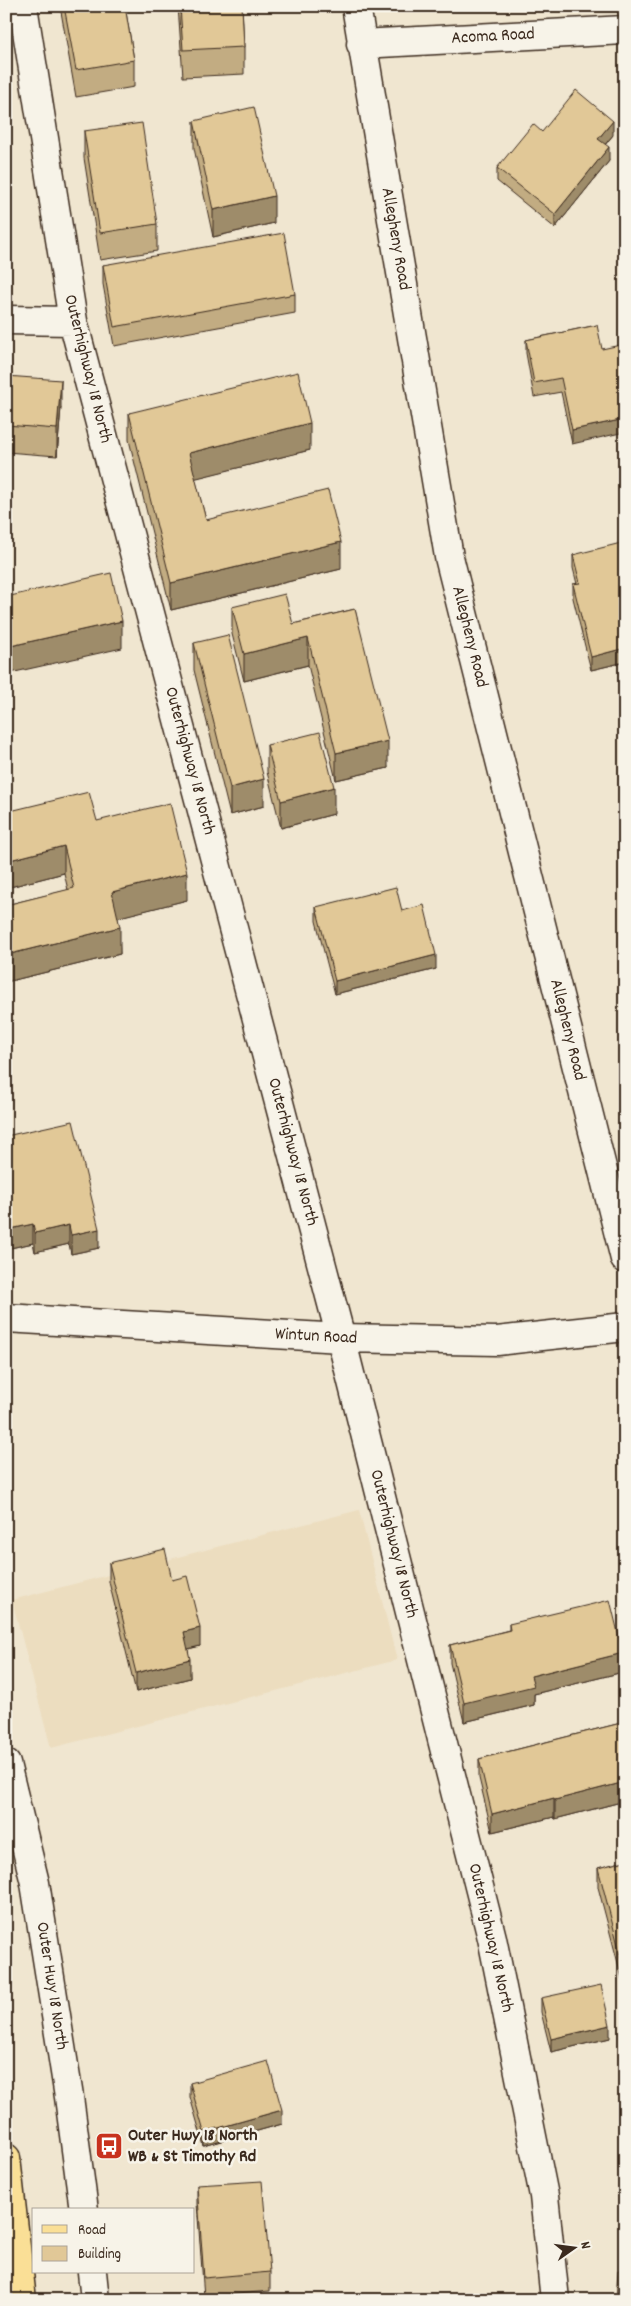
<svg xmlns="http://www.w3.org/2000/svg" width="631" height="2306" viewBox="0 0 631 2306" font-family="Dekko,sans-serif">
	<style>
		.built { fill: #ecddbf }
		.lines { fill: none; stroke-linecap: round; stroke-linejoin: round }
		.minor-casing { stroke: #3b2a1e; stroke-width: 31 }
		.major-casing { stroke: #3b2a1e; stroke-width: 31 }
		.minor { stroke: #f7f3e8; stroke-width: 28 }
		.major { stroke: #fadf96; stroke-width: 28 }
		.wall { fill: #c2ac82; stroke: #3b2a1e }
		.shaded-wall { fill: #9e8c6a; stroke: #3b2a1e }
		.building { fill: #e1c897; stroke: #3b2a1e }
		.labels { text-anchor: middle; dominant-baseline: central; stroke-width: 5; stroke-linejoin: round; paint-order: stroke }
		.street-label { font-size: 18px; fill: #3b2a1e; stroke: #f7f3e8 }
		.poi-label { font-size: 18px; font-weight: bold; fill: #3b2a1e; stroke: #f7f3e8; text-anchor: start }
	</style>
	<rect width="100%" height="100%" fill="#f0e6d0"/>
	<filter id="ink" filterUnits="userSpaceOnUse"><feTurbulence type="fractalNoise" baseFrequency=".02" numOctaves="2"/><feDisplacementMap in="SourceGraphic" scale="10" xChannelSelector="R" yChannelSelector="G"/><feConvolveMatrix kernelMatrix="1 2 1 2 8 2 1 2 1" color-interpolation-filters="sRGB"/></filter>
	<g filter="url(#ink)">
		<path class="built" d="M359,1510L397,1660L51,1748L12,1600Z"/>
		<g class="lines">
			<g class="minor-casing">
				<path id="minor" d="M23,6L73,321L341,1338L492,1938L544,2196L555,2300
					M356,6L449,557L625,1259
					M361,44L625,30
					M6,320L73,321
					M6,1318L341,1338L497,1341L625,1327
					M6,1764L35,1883L69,2097L84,2210
					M92,2272L95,2300"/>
			</g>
			<g class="major-casing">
				<path id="major" d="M6,2158L22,2300"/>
			</g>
			<use href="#minor" class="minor"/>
			<use href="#major" class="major"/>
		</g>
		<path class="wall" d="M60,6H125L134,60V87L76,97Z
			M178,6H242L244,47V74L183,77Z
			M194,121L274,223L213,237L194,148Z
			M84,131L157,224V251L100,260L84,158Z
			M542,132L613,135L605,145L609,161L555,228L497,181V168Z
			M103,265L295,294V313L114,346L103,284Z
			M597,325L572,444L561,392L534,397L526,353V340Z
			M6,376L61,407L57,456L6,452Z
			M129,413L310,450L195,478L206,520L341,569L171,610L129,440Z
			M573,555L625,558V662L591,670L573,598V584H577L573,568Z
			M232,607L293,624L355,609L388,768L336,780L308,665L244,681L232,634Z
			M194,643L264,806L230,815L194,670Z
			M267,745L334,814L281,828L267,772Z
			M625,775V794L622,790V777Z
			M97,821L187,900L118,917L120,954L6,982V905L68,890L64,873L6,888Z
			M316,907L402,911L436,969L335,994L316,921Z
			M6,1136L99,1248L71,1254L69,1244L35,1252L33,1243L6,1249Z
			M109,1563L172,1580L200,1646L188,1649L190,1678L136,1692L109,1582Z
			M509,1624L623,1672L534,1694V1705L464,1722L450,1663V1645L509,1630Z
			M625,1722V1801L555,1819L554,1817L492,1832L479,1778V1759Z
			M625,1861V1990L598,1887V1868Z
			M541,1998L610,2038L551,2052L541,2012Z
			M190,2083L282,2124L204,2146L190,2097Z
			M197,2185L270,2272V2291L204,2297L197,2204Z"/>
		<path class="shaded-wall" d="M613,121V135L598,153V139Z
			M609,147V161L555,228V214Z
			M274,196V223L213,237V210Z
			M61,380V407L57,456V429Z
			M625,419V432L572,444V430Z
			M310,423V450L189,480V453Z
			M341,542V569L171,610V583Z
			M122,621V648L6,674V647Z
			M308,638V665L244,681V654Z
			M625,648V662L591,670V657Z
			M388,741V768L336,780V753Z
			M264,779V806L230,815V788Z
			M334,787V814L281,828V801Z
			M64,846V873L6,888V861Z
			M187,873V900L112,919V892Z
			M120,927V954L6,982V955Z
			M436,955V969L335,994V981Z
			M33,1224V1243L6,1249V1230Z
			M69,1225V1244L35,1252V1233Z
			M99,1229V1248L71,1254V1235Z
			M200,1628V1646L184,1650V1632Z
			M623,1653V1672L534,1694V1705L464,1722V1703L531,1676Z
			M190,1659V1678L136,1692V1673Z
			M625,1782V1801L555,1819V1800Z
			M554,1798V1817L492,1832V1814Z
			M610,2025V2038L551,2052V2039Z
			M282,2110V2124L204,2146V2132Z"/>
		<path class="building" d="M64,6H125L134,60L76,70Z
			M180,6H242L244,47L183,50Z
			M576,90L613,121L598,139L609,147L555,214L497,168L533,124L542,132Z
			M254,107L274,196L213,210L194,121Z
			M142,123L157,224L100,233L84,131Z
			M284,233L295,294L114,327L103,265Z
			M597,325L602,349L625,344V419L572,430L561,378L534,383L526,340Z
			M298,372L310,423L189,453L206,520L328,490L341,542L171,583L129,413Z
			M6,376L61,380L57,429L6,425Z
			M621,543L625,558V648L591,657L573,584L580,583L573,555Z
			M111,573L122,621L6,647V597Z
			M285,594L293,624L355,609L388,741L336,753L308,638L244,654L232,607Z
			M228,635L264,779L230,788L194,643Z
			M320,732L334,787L281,801L267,745Z
			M89,792L97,821L170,803L187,873L112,892L120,927L6,955V905L74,888L64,846L6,861V812Z
			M396,887L402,911L424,905L436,955L335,981L316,907Z
			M73,1121L99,1229L71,1235L69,1225L35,1233L33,1224L6,1230V1136Z
			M165,1549L172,1580L187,1576L200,1628L184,1632L190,1659L136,1673L109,1563Z
			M610,1600L623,1653L531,1676L534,1686L464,1703L450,1645L510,1630L509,1624Z
			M625,1722V1782L555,1800L554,1798L492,1814L479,1759Z
			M625,1861V1972L598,1868Z
			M601,1985L610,2025L551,2039L541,1998Z
			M268,2061L282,2110L204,2132L190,2083Z
			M262,2181L270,2272L204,2278L197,2185Z
			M618,2270L625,2271V2300H616Z"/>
	</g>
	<defs>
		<g id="bus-square" transform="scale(1.4375)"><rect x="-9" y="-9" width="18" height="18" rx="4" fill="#c8321e" stroke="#f7f3e8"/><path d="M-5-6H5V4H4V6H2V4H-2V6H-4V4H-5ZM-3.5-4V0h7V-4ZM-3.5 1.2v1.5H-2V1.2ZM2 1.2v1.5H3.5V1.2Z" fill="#fff"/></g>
	</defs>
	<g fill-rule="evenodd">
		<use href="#bus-square" x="109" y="2146"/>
	</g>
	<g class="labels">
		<g class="street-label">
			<text transform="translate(493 37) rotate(-3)">Acoma Road</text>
			<text transform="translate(395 239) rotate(80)">Allegheny Road</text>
			<text transform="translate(87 369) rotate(76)">Outerhighway 18 North</text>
			<text transform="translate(469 637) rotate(76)">Allegheny Road</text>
			<text transform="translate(189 761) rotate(75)">Outerhighway 18 North</text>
			<text transform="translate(567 1030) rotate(76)">Allegheny Road</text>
			<text transform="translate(292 1152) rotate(75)">Outerhighway 18 North</text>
			<text transform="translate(316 1337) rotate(3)">Wintun Road</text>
			<text transform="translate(393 1544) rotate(76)">Outerhighway 18 North</text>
			<text transform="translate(490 1938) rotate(77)">Outerhighway 18 North</text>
			<text transform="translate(51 1986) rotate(81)">Outer Hwy 18 North</text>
		</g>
		<g class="poi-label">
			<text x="128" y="2136">Outer Hwy 18 North<tspan x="128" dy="21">WB &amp; St Timothy Rd</tspan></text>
		</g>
	</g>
	<rect width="631" height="2306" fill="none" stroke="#f7f3e8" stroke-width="25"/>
	<rect x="12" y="12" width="606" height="2281" fill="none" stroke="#3b2a1e" stroke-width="2" filter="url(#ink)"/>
	<rect x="32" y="2208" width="162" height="65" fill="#f7f3e8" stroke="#aca397"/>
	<rect x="42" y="2225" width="25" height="8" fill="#fadf96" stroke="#aca397"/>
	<text x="78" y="2234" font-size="15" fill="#3b2a1e">Road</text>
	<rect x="42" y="2246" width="25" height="15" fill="#e1c897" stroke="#aca397"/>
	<text x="78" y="2258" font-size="15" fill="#3b2a1e">Building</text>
	<g transform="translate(574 2248) rotate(76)" stroke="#f7f3e8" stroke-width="4" paint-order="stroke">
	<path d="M0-4L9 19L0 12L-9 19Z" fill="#3b2a1e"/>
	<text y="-8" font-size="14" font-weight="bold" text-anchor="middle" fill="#3b2a1e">N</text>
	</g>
</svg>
